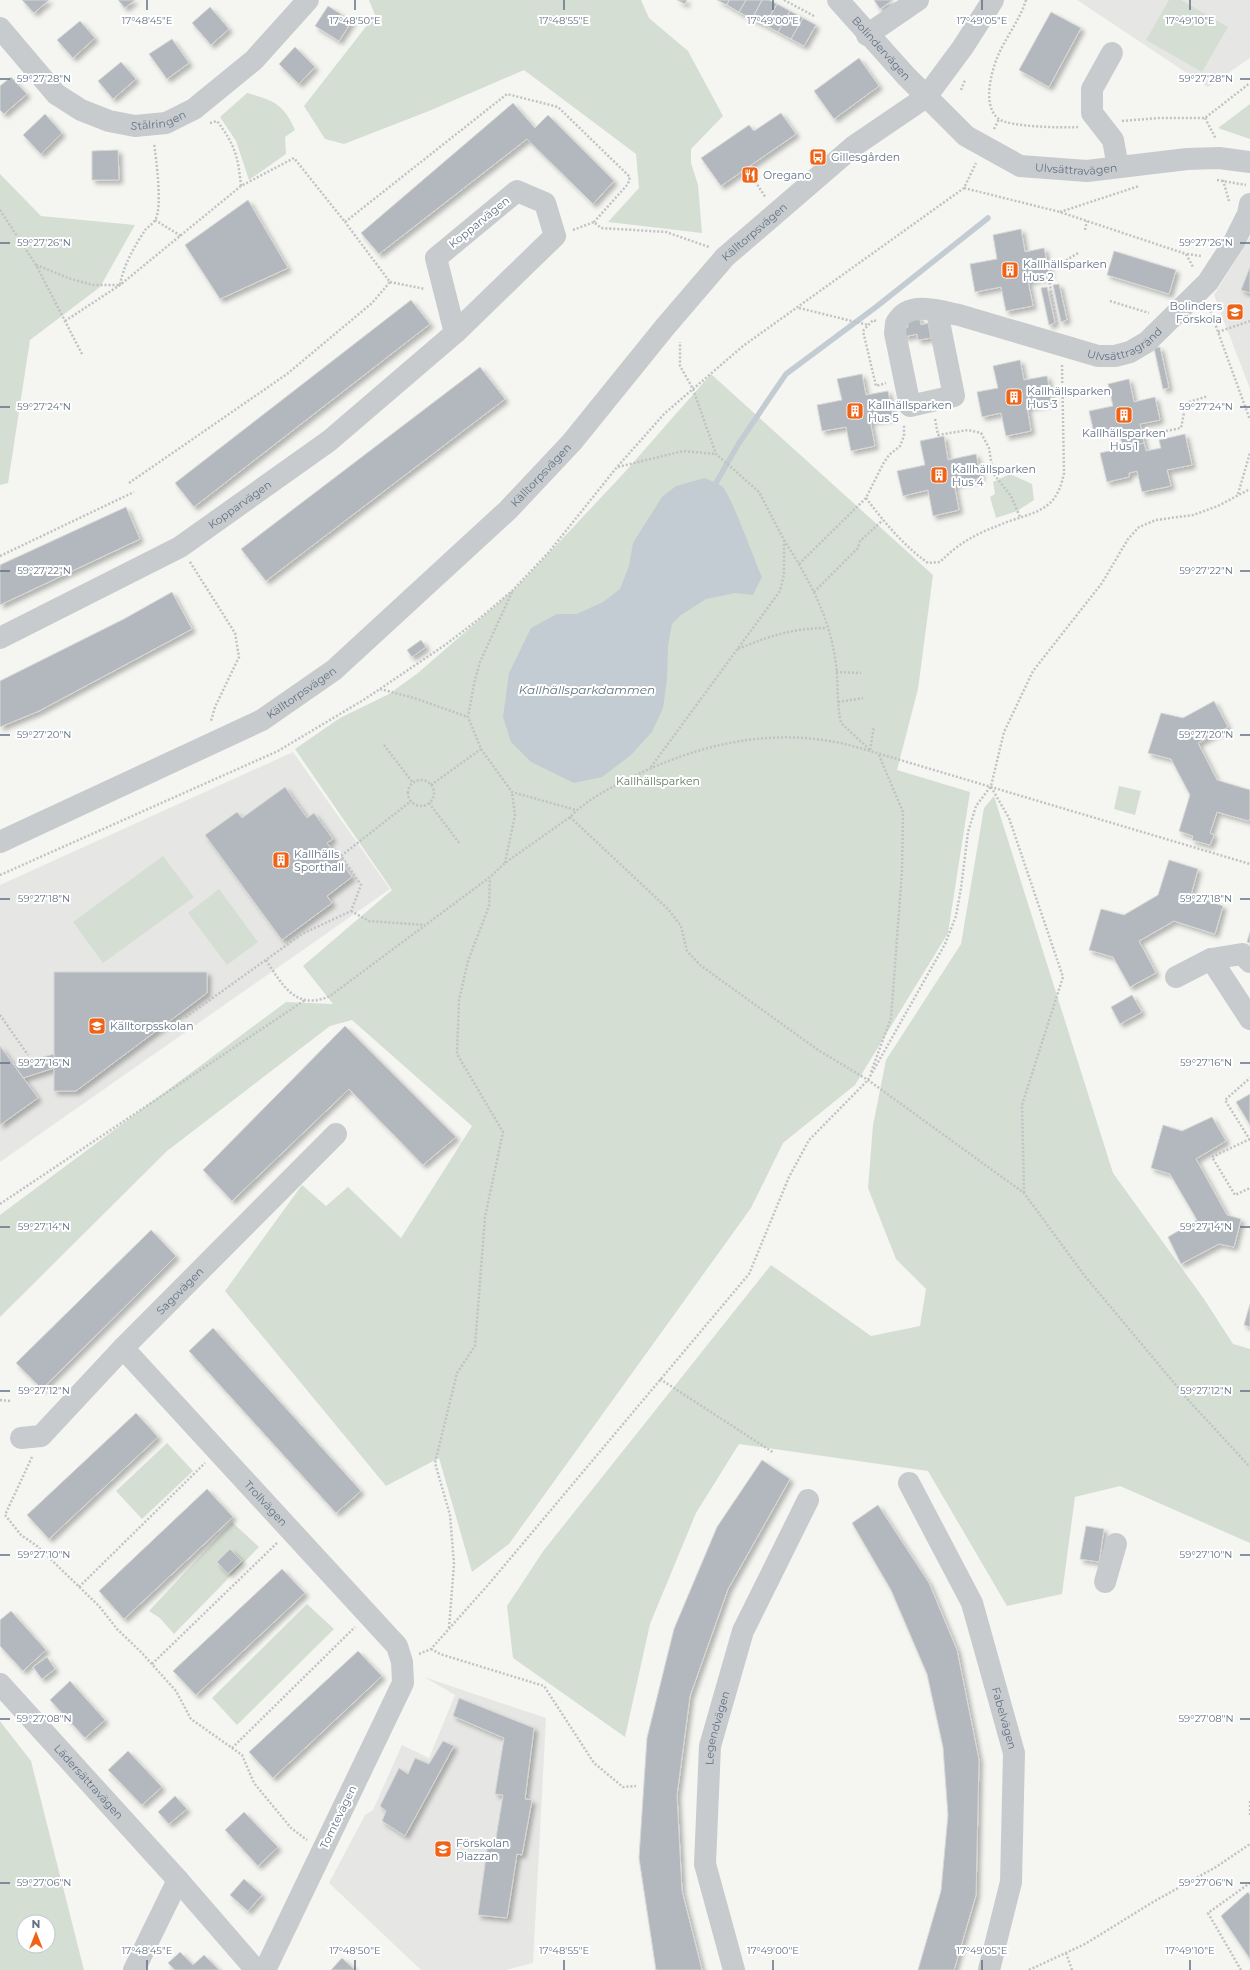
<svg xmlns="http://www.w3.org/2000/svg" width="1250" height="1970" viewBox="0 0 1250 1970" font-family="Montserrat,sans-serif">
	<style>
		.built { fill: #e6e7e5 }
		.green { fill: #d5ded2; fill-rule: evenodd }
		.water { fill: #c2ccd2 }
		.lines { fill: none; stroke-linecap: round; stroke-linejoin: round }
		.stream { stroke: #c2ccd2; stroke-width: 5.5 }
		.building { fill: #b2b8be; stroke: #d7d7d4; filter: url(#shadow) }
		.path { stroke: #c0c2c4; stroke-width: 2.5; stroke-dasharray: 2 2; stroke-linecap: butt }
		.minor { stroke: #c8cbce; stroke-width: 22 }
		.ticks { fill: none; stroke: #627285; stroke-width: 1.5 }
		.labels { text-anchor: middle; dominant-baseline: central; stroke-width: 4; stroke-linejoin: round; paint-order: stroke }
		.street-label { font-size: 11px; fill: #627285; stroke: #fff }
		.poi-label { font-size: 11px; fill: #627285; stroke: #fff; text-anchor: start }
		.park-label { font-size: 11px; fill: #647c62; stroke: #fff }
		.water-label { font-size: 12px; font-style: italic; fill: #5e7482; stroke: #fff }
		.ticks-label { font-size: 10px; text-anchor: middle; fill: #627285; stroke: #fff; stroke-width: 4; stroke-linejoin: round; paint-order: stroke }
	</style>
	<defs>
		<filter id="shadow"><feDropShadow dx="3.5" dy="3.5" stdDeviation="2" flood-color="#0004"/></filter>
	</defs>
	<rect width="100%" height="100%" fill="#f5f6f2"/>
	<path class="built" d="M1077,0H1250V58L1208,87Z
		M1250,237V389L1214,295Z
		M293,752L390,889L0,1162V885Z
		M424,1677L546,1718L533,1963L506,1970H421L329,1883L365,1815L373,1810L402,1745L429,1758L455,1695Z"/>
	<path class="green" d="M369,0H641L649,18L688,51L723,116L691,149V163L698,185L702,233L608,222L639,188L636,154L524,70L429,111L344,144L325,139L304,106L375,15Z
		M1169,0H1181L1228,27L1202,72L1146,40Z
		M247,93C273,100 284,104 295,130L285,137L286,154L249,180L236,141L220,117Z
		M1250,104V139L1218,128Z
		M0,174L41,216L135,225L100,287L30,340L8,483L0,485Z
		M711,374L933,575L918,689L897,770L970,792L948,933L855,1085L783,1143L751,1208L509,1544L472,1572L439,1458L386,1486L225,1291L302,1185L326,1206L348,1187L401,1238L472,1126L352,1020L330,1026L167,1151L0,1317V1215L286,1002L333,1004L303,966L392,890L295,749L340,718L389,694L418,673L517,587L624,473Z
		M1010,474L1032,484L1034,500L1017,511L996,518L990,497L995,494L993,482Z
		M1119,786L1141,791L1135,815L1114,809Z
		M994,796L1113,1173L1204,1299L1233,1344L1250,1349V1543L1120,1486L1075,1497L1062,1594L1007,1606L928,1471L739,1444L696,1513L650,1624L625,1737L513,1658L507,1606L544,1550L771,1265L871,1336L920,1326L926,1289L896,1259L868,1188L873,1125L886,1060L961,944L984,808Z
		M163,856L194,897L103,963L73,922Z
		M219,889L258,942L227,965L188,913Z
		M167,1443L193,1471L142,1519L116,1491Z
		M232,1522L259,1547L174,1634L160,1618L149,1611Z
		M307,1604L334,1629L237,1725L212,1698Z
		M0,1721L31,1761L84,1970H0ZM24,1922H48V1946H24Z"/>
	<path class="water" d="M705,478C710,481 717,483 722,486C730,492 755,562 762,577L753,595L735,593L706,599L681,615L672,624L668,646L667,679L663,708L652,732L631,755L602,777L574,783L531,762L511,742L503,717L509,673L531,628L557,614H577L603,602L620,589L629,566L633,543L662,497L676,486Z"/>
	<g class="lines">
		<path class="stream" d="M716,483L739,443L786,374L876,307L988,218"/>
	</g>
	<path class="building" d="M22,0H49L34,13Z
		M118,0H135L125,8Z
		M677,0H687L685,4Z
		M717,0H729L727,5Z
		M729,0H746L739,12L727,5Z
		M746,0H762L752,19L739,12Z
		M762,0H769L777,4L765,25L752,19Z
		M874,0H893L880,9Z
		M777,4L790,11L778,32L765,25Z
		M328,6L352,21L339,41L315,26Z
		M210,7L229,29L211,45L192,23Z
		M790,11L803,18L791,39L778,32Z
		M1051,12L1081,28L1049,87L1019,70Z
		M803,18L816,25L804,46L791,39Z
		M80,21L95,38L73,58L57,40Z
		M172,39L189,63L167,79L149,54Z
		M295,47L315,67L299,84L279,64Z
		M859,58L879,86L834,119L814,91Z
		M121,62L136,79L113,99L98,81Z
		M11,77L27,94L4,114L0,110V86Z
		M513,103L535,128L548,115L614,181L593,204L527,139L379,254L361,233Z
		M781,113L796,134L721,186L701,158L749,125L754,131Z
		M45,114L62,133L41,154L23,135Z
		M118,150L119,180H92V151Z
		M248,200L288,268L220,299L185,245Z
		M1021,229L1025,252L1044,248L1050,276L1028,281L1033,306L1006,311L1001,287L975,292L970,264L997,259L993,235Z
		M1114,251L1176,270L1169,294L1107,275Z
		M1250,267V293L1241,290Z
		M1059,284L1067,320L1061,322L1053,285Z
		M1047,287L1055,323L1049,325L1041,288Z
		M411,300L430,324L194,507L175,483Z
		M919,316L921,325L928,323L931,338L918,340L917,334L904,337L902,328L908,327L907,319Z
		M1160,347L1169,388L1163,389L1154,348Z
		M1020,360L1024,380L1047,376L1052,402L1027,407L1031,431L1006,436L1001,413L982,417L977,392L998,388L993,366Z
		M480,367L505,399L266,581L241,549Z
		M862,374L866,395L888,391L893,417L870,421L875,446L851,451L846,427L822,431L817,405L842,400L837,379Z
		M1129,379L1134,402L1155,397L1160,420L1140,424L1144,443L1123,448L1118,428L1094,433L1089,411L1113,406L1108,384Z
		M1185,434L1192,465L1167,470L1171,486L1142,492L1137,471L1129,473V477L1107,482L1100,453L1144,443L1146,451L1161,448L1159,440Z
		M944,436L948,460L976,454L981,478L954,484L959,510L933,516L928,490L903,496L897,471L925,465L920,441Z
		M126,507L140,539L0,605V565Z
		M172,592L192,629L39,711L0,727V681L124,619Z
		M421,640L426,647L412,657L407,650Z
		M1214,701L1228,727L1198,743L1217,780L1250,790V818L1249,821L1217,812L1210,833L1214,835L1210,845L1192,840L1193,836L1179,831L1190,795L1171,759L1148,753L1161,713L1183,718Z
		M285,787L307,818L314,813L333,839L327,843L352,877L327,896L332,903L282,940L205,835L237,812L242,818Z
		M1169,860L1198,869L1191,895L1223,906L1215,934L1174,921L1139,941L1156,973L1130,987L1113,957L1089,950L1101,909L1124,915L1158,895Z
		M1250,932V943L1247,942Z
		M54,972H207V993L76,1091H54Z
		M1132,995L1142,1012L1120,1024L1111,1007Z
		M345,1026L456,1137L423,1165L349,1089L232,1201L203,1170Z
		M0,1046L38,1098L0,1125Z
		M54,1054V1068L23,1078L14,1065Z
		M1250,1094V1125L1236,1102Z
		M1212,1117L1226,1141L1196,1159L1227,1215L1241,1219L1234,1247L1219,1244L1181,1264L1168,1237L1197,1220L1170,1174L1151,1168L1163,1125L1182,1131Z
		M151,1230L176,1256L42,1389L16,1363Z
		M1250,1304V1327L1244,1325Z
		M213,1328L361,1491L336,1513L189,1351Z
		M136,1413L158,1437L49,1539L27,1515Z
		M762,1460L790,1479L728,1589L690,1696L677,1795L682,1891L702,1970H656L639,1858L647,1738L674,1629L717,1527Z
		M207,1489L233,1517L124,1619L99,1591Z
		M878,1505L929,1583L957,1650L979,1760L976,1895L954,1970H918L941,1891L948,1815L943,1747L927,1674L891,1590L852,1523Z
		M1086,1526L1104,1529L1099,1562L1080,1559Z
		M230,1549L242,1561L228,1574L217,1562Z
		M282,1569L305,1593L196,1695L173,1671Z
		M11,1611L46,1650L23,1671L0,1646V1620Z
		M358,1651L382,1676L273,1778L249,1752Z
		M47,1657L55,1669L42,1679L33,1667Z
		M70,1681L105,1720L85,1738L50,1700Z
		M459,1698L534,1728L525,1799L532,1800L522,1855L517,1854L507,1918L478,1915L488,1842L495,1844L503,1795L495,1794L504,1738L453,1716Z
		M443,1741L454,1746L405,1836L382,1821L386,1811L380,1806L399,1768L408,1774L415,1758L429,1764Z
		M128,1751L162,1787L142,1805L108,1770Z
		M175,1796L187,1809L169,1824L158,1812Z
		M244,1812L278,1847L258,1866L225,1830Z
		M244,1879L262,1895L248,1911L230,1895Z
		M1248,1892L1250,1895V1959L1221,1916Z
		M180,1952L193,1965L204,1955L219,1970H175L168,1963Z
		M342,1958L355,1970H331Z"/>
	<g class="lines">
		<path class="path" d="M784,0L814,16
			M1026,0C1020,20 1005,38 997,58C991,73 982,107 999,119C1009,127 1063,128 1078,127
			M961,90L965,80
			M1205,118L1216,139
			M1122,121L1159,118H1205L1250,83
			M210,123L217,121C235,145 238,156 241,186
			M994,129L999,119
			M753,178L766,198
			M1217,180L1246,185
			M1223,180L1229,201
			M964,188L1060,212L1186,254L1193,267
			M0,210L36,265L82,354
			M1060,212L1139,186
			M155,220L181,236
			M573,230L594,222L601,228L666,232L709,247
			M1085,230L1087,221
			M1187,254L1201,256
			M36,265L71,279L93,285H120C123,266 135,245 146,229C149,226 153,224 155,220C163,208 156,159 154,143
			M390,282L425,289
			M1110,301L1149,313
			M1209,307L1250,420
			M799,308L868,325
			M65,321L120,285L241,186L294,158L345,222L507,94L558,107L630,177L628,184L594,222
			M876,321L873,320L863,331L876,386L886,383
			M1057,324L1049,279L1055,267L1078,253
			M1218,332L1250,321
			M935,419L938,435L968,430L981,433L989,448L993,473L1011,496L1020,517
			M1166,431L1181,428L1186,403L1208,396
			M618,467L683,451L716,454
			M129,483L287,374L372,303L390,282L345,222
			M1238,494L1250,453
			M866,498C884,522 904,546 928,563L940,562C960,542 976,534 1002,524C1018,517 1040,514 1052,501C1059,493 1062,483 1064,473L1062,365
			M784,540C807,576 829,615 835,658C839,679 836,702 841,723L870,750
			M0,556L134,492
			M190,562L235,633L239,657L215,707L211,721
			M799,564L866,498L883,464L889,455L900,446L904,436V425
			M512,592L480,662L474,684L468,717L481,749L512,792L576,810
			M814,592L858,548L860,541L883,520
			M738,649C769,636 793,628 827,628
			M836,672L861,673
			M380,689L414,698L468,717
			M838,702L863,698
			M384,745L413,783
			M870,750L874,726
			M651,767L780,591L784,574V540L759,492L716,454L693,389L680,366V342
			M408 793a13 13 0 1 1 26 0a13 13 0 1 1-26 0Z
			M431,785L481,749
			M991,787L1009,818L1063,977L1022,1105L1024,1193
			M429,803L460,844
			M570,817L668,909L681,926L687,951L700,965L818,1050L868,1080L1024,1193L1084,1275L1190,1402L1250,1467
			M505,863L515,815L512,792
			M0,875L278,751L365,699L445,645L479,619L513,590L549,552L617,467L665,413L693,389L743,346L964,188L976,163
			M351,911L369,921L425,925
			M266,960C283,986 296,1011 330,996L490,877L505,863L570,817C585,801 608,789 628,779C690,748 759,729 829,741C843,743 857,747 870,751L1250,864
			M0,1015L28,1055
			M186,1017L302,934L351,911L361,885L341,856L411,801
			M871,1072L891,1018L902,872L903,812L878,753
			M1250,1139L1212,1157L1235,1195L1250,1188
			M1250,1140L1225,1100L1250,1078
			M0,1204L305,1000
			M660,1379L774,1453
			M0,1400L10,1401
			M32,1457L5,1515L21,1535L37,1546L99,1606L117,1629L142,1653L176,1691L191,1719L242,1755L254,1783L291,1828L307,1840
			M79,1587L205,1463
			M449,1628L454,1564L450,1515L435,1463L457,1373L475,1346L485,1217L503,1132L457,1054L459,1000L468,961L489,906L490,878
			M431,1649L440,1654L544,1686L594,1763L623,1787L636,1786
			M419,1654L431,1649L488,1585L749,1274L789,1177L809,1140L868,1080L945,944L956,916L961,888L968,832L976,806L991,786L1004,732L1033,671L1102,583L1128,539L1139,527L1156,520L1193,515L1218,506L1250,489
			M152,1664L277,1543
			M232,1748L355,1627
			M1250,1801V1815
			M1066,1953L1072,1970
			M1029,1970L1085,1944L1153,1902L1216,1867L1250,1844
			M1241,1970L1208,1913L1250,1883"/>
		<g class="minor">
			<path id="s1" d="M838,0L906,76L966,136L1020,166L1087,171L1187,159L1219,158L1250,162"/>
			<path id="s2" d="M0,28L56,94L81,110L109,121L135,126L166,123L194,109L254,60L308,0"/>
			<path d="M867,35L918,0"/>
			<path d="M1112,53L1092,89V113L1113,140L1118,167"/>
			<path id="s3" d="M937,312L954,396L910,406L895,333L896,323C898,320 901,315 905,313C920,304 943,312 959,315L1098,356H1115L1130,352L1147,342L1208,282L1234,242L1248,214L1250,204"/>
			<path id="s4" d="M0,638L180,547L329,441L455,333L555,236L545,203L517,191L436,258L455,333"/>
			<path id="s5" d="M0,842L262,720L334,670L508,510L572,442L665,327L725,257L854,146L926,97L963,47L993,0"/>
			<path d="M1211,959L1242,954L1250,962"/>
			<path d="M1176,977L1211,959L1250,1019"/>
			<path id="s6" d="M123,1348L397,1646L402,1662L403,1683L265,1970"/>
			<path id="s7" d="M21,1438L41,1436L123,1348L336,1134"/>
			<path id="s8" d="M909,1483L972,1603L1014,1753L1011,1882L989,1970"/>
			<path d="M1105,1582L1116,1544"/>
			<path id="s9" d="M0,1684L178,1880L256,1970"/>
			<path d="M134,1970L178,1880"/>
			<path id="s10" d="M734,1970L705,1864L710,1746L743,1631L808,1500"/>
		</g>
	</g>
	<path class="ticks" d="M147,0V10M355,0V10M564,0V10M773,0V10M982,0V10M1190,0V10M0,79H10M1240,79H1250M0,243H10M1240,243H1250M0,407H10M1240,407H1250M0,571H10M1240,571H1250M0,735H10M1240,735H1250M0,899H10M1240,899H1250M0,1063H10M1240,1063H1250M0,1227H10M1240,1227H1250M0,1391H10M1240,1391H1250M0,1555H10M1240,1555H1250M0,1719H10M1240,1719H1250M0,1883H10M1240,1883H1250M147,1960V1970M355,1960V1970M564,1960V1970M773,1960V1970M982,1960V1970M1190,1960V1970"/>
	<defs>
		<g id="bus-square" transform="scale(0.9)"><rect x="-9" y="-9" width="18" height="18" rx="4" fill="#f06317" stroke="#fff"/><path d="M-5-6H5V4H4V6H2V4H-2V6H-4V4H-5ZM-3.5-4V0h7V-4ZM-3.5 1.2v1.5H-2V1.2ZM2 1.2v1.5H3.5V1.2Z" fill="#fff"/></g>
		<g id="restaurant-square" transform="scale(0.9)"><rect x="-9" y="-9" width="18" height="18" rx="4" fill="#f06317" stroke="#fff"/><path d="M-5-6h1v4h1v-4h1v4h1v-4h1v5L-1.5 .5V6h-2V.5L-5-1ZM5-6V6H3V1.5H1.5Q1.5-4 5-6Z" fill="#fff"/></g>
		<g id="building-square" transform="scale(0.9)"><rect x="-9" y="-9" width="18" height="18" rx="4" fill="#f06317" stroke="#fff"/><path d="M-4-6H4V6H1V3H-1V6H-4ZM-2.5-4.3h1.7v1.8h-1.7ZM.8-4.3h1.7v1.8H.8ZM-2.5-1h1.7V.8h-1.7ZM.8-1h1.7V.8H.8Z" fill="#fff"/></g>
		<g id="school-square" transform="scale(0.9)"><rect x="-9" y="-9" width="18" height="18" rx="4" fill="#f06317" stroke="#fff"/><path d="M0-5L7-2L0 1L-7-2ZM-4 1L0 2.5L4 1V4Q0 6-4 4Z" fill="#fff"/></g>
	</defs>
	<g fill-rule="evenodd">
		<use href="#bus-square" x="818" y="157"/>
		<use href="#restaurant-square" x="750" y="175"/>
		<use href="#building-square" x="1010" y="270"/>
		<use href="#school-square" x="1235" y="312"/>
		<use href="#building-square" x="1014" y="397"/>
		<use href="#building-square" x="855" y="411"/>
		<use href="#building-square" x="1124" y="415"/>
		<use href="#building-square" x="939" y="475"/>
		<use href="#building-square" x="281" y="860"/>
		<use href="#school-square" x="97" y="1026"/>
		<use href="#school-square" x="443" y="1849"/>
	</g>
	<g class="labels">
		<g class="street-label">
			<text stroke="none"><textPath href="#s1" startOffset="65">Bolindervägen</textPath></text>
			<text stroke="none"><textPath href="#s2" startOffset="197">Stålringen</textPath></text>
			<text stroke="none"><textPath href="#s1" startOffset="305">Ulvsättravägen</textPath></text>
			<text transform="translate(479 222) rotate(-39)">Kopparvägen</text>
			<text stroke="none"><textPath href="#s5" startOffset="985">Källtorpsvägen</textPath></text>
			<text stroke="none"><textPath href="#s3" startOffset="459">Ulvsättragränd</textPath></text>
			<text stroke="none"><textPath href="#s5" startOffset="661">Källtorpsvägen</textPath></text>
			<text stroke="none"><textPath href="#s4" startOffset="275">Kopparvägen</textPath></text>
			<text stroke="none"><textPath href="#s5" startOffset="337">Källtorpsvägen</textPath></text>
			<text stroke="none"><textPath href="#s7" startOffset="221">Sagovägen</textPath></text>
			<text stroke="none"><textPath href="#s6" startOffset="211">Trollvägen</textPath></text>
			<text stroke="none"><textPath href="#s8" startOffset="255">Fabelvägen</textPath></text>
			<text stroke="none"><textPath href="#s10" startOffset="247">Legendvägen</textPath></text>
			<text stroke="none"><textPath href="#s9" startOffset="132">Lädersättravägen</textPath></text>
			<text transform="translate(338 1817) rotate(-64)">Tomtevägen</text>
		</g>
		<g class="poi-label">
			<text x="831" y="157">Gillesgården</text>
			<text x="763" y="175">Oregano</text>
			<text x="1023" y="264">Kallhällsparken<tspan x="1023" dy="13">Hus 2</tspan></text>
			<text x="1222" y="306" text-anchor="end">Bolinders<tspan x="1222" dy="13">Förskola</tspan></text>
			<text x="1027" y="391">Kallhällsparken<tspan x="1027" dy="13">Hus 3</tspan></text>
			<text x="868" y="405">Kallhällsparken<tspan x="868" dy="13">Hus 5</tspan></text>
			<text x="1124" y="433" text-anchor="middle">Kallhällsparken<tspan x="1124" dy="13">Hus 1</tspan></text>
			<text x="952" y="469">Kallhällsparken<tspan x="952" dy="13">Hus 4</tspan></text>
			<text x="294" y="854">Kallhälls<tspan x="294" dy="13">Sporthall</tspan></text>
			<text x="110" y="1026">Källtorpsskolan</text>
			<text x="456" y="1843">Förskolan<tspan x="456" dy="13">Piazzan</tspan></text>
		</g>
		<g class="park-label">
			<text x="658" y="781">Kallhällsparken</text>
		</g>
		<g class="water-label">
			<text x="587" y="689">Kallhällsparkdammen</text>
		</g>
	</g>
	<g class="ticks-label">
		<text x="147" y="24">17°48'45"E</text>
		<text x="355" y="24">17°48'50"E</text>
		<text x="564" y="24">17°48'55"E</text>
		<text x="773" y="24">17°49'00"E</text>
		<text x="982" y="24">17°49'05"E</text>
		<text x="1190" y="24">17°49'10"E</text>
		<text x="44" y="82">59°27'28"N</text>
		<text x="1206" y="82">59°27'28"N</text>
		<text x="44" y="246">59°27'26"N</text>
		<text x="1206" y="246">59°27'26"N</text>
		<text x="44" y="410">59°27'24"N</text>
		<text x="1206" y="410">59°27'24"N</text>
		<text x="44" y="574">59°27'22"N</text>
		<text x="1206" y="574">59°27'22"N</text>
		<text x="44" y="738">59°27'20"N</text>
		<text x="1206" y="738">59°27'20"N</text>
		<text x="44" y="902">59°27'18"N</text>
		<text x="1206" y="902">59°27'18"N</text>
		<text x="44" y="1066">59°27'16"N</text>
		<text x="1206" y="1066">59°27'16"N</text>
		<text x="44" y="1230">59°27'14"N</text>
		<text x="1206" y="1230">59°27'14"N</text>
		<text x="44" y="1394">59°27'12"N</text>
		<text x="1206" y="1394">59°27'12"N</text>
		<text x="44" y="1558">59°27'10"N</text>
		<text x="1206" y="1558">59°27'10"N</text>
		<text x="44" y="1722">59°27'08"N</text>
		<text x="1206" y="1722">59°27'08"N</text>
		<text x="44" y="1886">59°27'06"N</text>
		<text x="1206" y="1886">59°27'06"N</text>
		<text x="147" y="1954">17°48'45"E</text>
		<text x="355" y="1954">17°48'50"E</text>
		<text x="564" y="1954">17°48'55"E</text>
		<text x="773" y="1954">17°49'00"E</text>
		<text x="982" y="1954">17°49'05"E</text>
		<text x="1190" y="1954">17°49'10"E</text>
	</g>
	<g transform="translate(36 1934)"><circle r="19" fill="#ffffff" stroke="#c0c7ce"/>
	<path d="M0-3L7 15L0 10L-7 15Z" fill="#f06317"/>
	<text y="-6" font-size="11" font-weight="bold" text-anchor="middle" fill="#627285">N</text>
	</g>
</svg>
